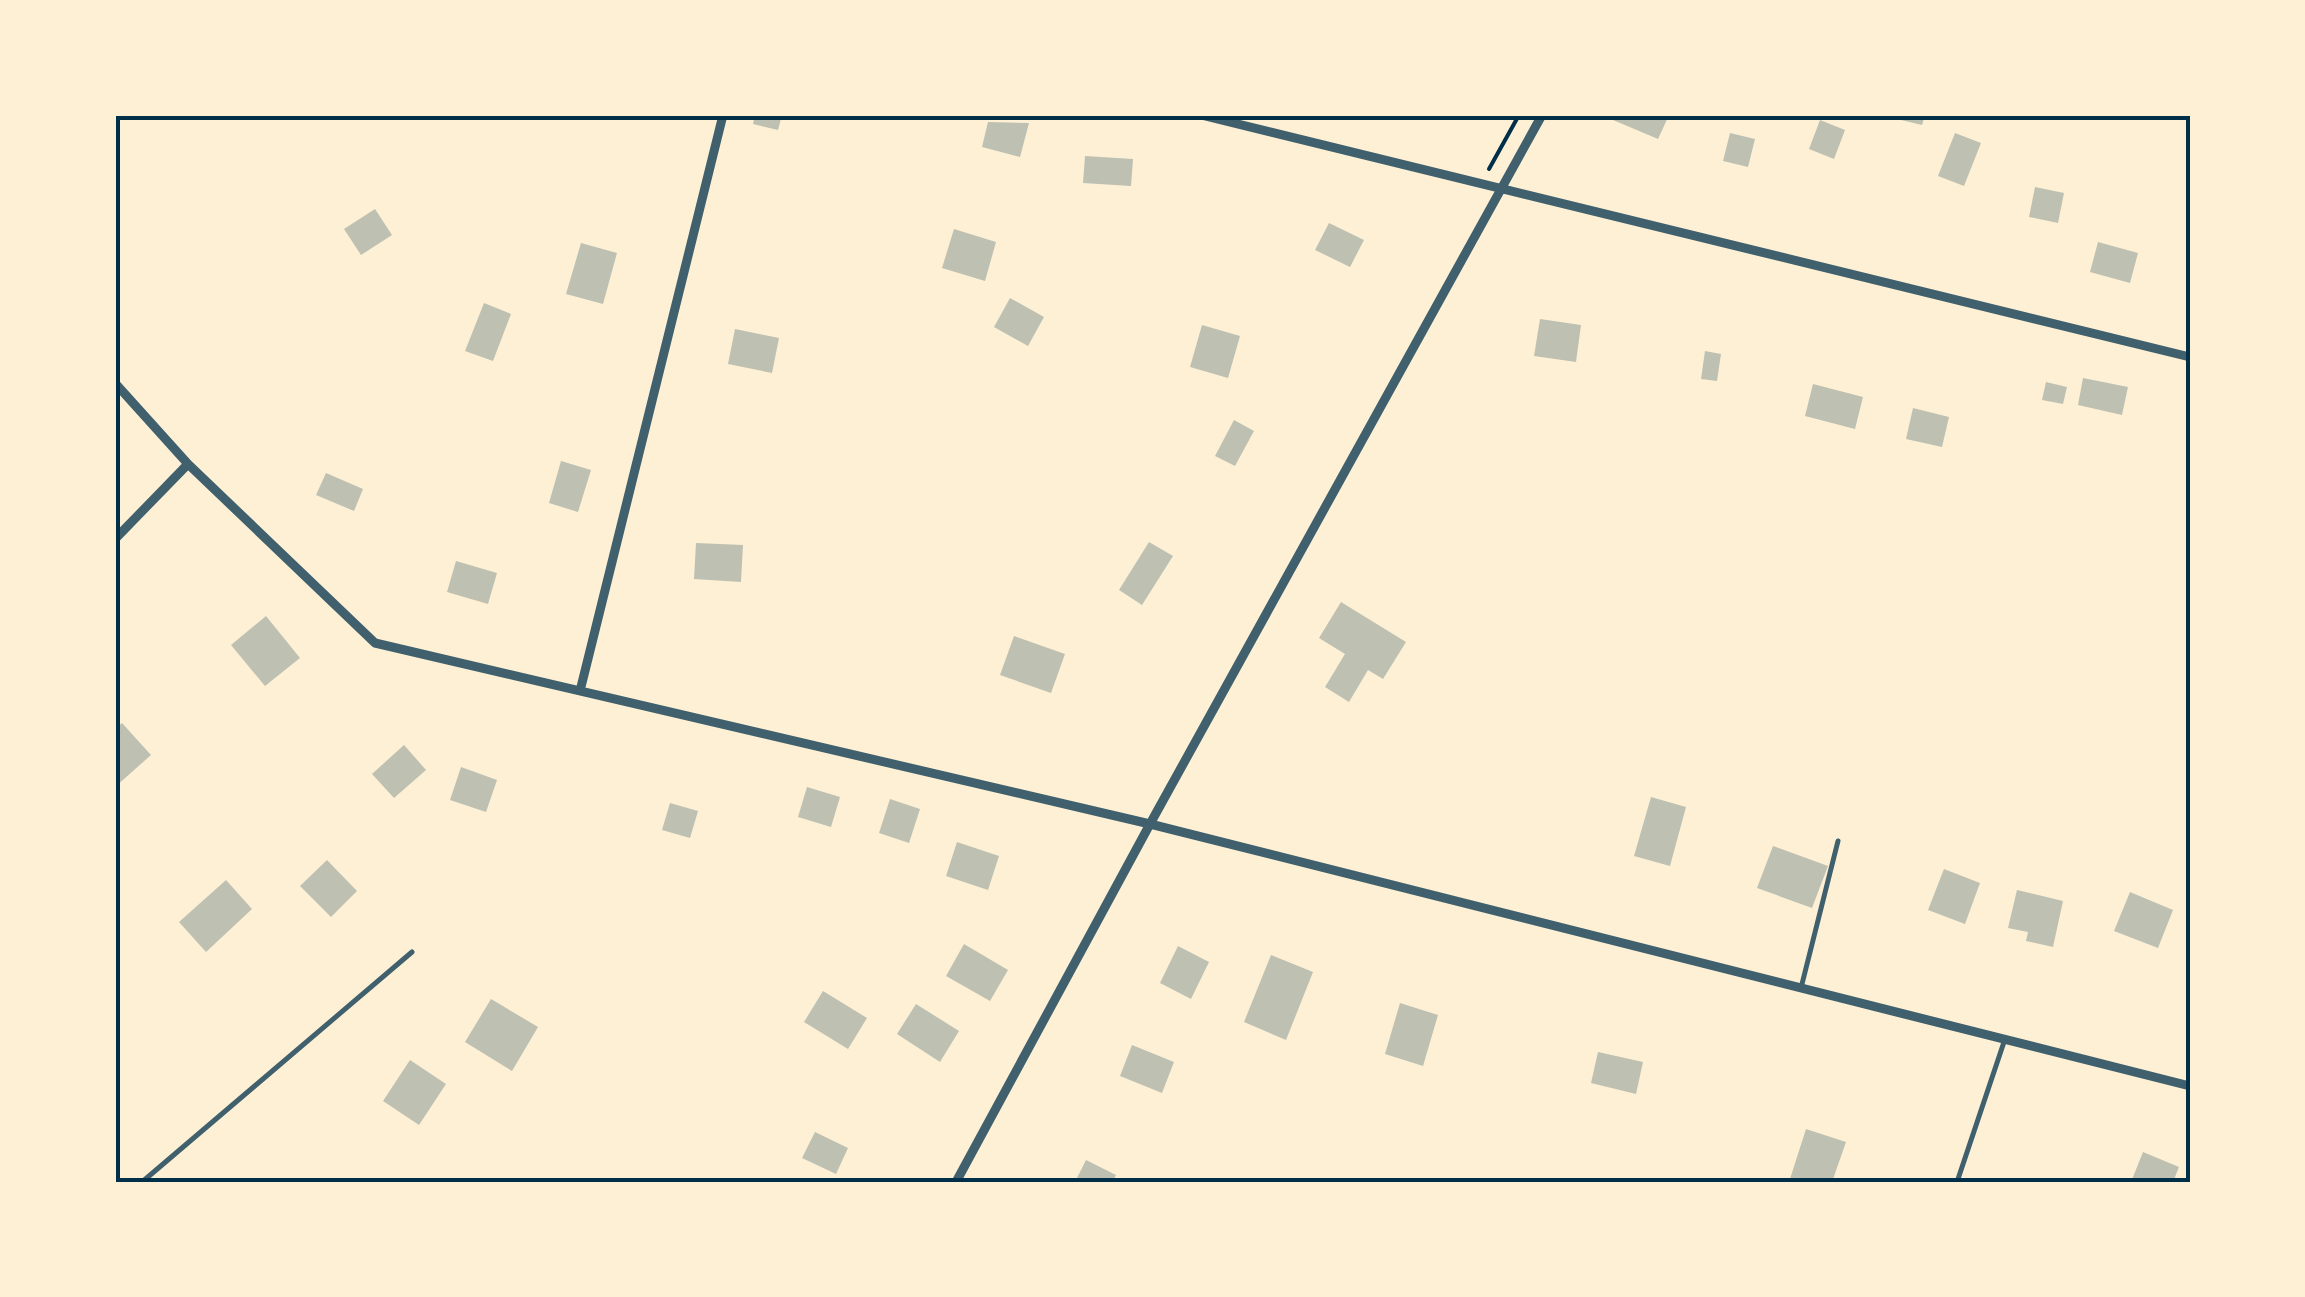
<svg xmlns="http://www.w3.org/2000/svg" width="2305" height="1297" viewBox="0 0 2305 1297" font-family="Rubik,sans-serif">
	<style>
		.building { fill: #bec0b2 }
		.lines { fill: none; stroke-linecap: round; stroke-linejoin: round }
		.path { stroke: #003049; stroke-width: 4 }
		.service { stroke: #3f606c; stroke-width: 5 }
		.minor { stroke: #3f606c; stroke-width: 9 }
		.neatline { fill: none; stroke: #003049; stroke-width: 4 }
	</style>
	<rect width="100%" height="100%" fill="#fdf0d5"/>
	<path class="building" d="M755,115H782L778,130L753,124Z
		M1615,115H1669L1658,139L1613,120Z
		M1902,115H1925L1922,125L1901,120Z
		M1820,120L1845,130L1834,159L1809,149Z
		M988,122L1029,123L1020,157L982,147Z
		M1730,133L1755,139L1748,167L1723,161Z
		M1955,133L1981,143L1964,186L1938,176Z
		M1085,156L1133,159L1131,186L1083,183Z
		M2035,187L2064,193L2058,223L2029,217Z
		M375,209L392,235L361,255L344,229Z
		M1329,223L1364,240L1350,267L1315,250Z
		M954,229L996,242L985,281L942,268Z
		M2098,242L2138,253L2130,283L2090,272Z
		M581,243L617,253L603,304L566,294Z
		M1010,298L1044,317L1028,346L994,327Z
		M484,303L511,314L493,361L465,351Z
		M1540,319L1581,325L1576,362L1534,356Z
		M1202,325L1240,336L1228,378L1190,367Z
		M735,329L779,338L772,373L728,364Z
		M1705,351L1721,354L1717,381L1701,379Z
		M2083,378L2128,387L2122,415L2078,405Z
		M2046,382L2067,387L2063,404L2042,400Z
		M1813,384L1863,397L1855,429L1805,416Z
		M1913,408L1949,417L1942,447L1906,439Z
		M1234,420L1254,431L1235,466L1215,456Z
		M561,461L591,470L578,512L549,503Z
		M326,473L363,489L354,511L316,495Z
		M1149,542L1173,556L1142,605L1119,590Z
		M696,543L743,545L741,582L694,579Z
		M456,561L497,573L488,604L447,592Z
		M1341,602L1406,642L1383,679L1368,670L1349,702L1325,687L1345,654L1319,638Z
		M266,616L300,658L265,686L231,645Z
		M1014,636L1065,654L1051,693L1000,675Z
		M122,723L151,755L115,787V729Z
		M404,745L426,770L394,798L372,774Z
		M461,767L497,780L486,812L450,800Z
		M807,787L840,797L831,827L798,817Z
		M1651,797L1686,807L1670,866L1634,856Z
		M890,799L920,809L909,843L879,833Z
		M670,803L698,811L690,838L662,830Z
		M957,842L999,856L988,890L946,876Z
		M1773,846L1828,866L1812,908L1757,888Z
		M327,860L357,891L331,917L300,886Z
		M1944,869L1980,883L1965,924L1928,910Z
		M226,880L252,909L206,952L179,922Z
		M2017,890L2063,901L2053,947L2026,941L2028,932L2008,928Z
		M2130,892L2173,910L2158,948L2114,931Z
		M964,944L1008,970L990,1001L946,976Z
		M1178,946L1209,962L1191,999L1160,983Z
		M1271,955L1313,972L1286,1040L1244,1022Z
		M823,991L867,1018L848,1049L804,1022Z
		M491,999L538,1027L512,1071L465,1042Z
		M1400,1003L1438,1015L1423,1066L1385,1054Z
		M916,1004L959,1031L940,1062L897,1034Z
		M1132,1045L1174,1062L1162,1093L1120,1076Z
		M1598,1052L1643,1062L1636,1094L1591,1083Z
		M410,1060L446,1084L419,1125L383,1101Z
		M1806,1129L1846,1142L1832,1182H1789Z
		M815,1132L848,1148L836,1174L802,1158Z
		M2143,1152L2179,1167L2173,1182H2131Z
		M1086,1160L1116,1175L1112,1182H1075Z"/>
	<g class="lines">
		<path class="path" d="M1489,169L1519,115"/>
		<path class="service" d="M1801,988L1838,841
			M142,1182L412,952
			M1957,1182L2005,1039"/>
		<path class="minor" d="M1201,115L2190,357
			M115,383L188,464L375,643L1150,824L2190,1086
			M115,539L188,464
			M580,691L723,115
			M956,1182L1150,824L1542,115"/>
	</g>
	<rect width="2305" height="1297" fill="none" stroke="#fdf0d5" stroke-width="235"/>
	<rect x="118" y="118" width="2070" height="1062" class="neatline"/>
</svg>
